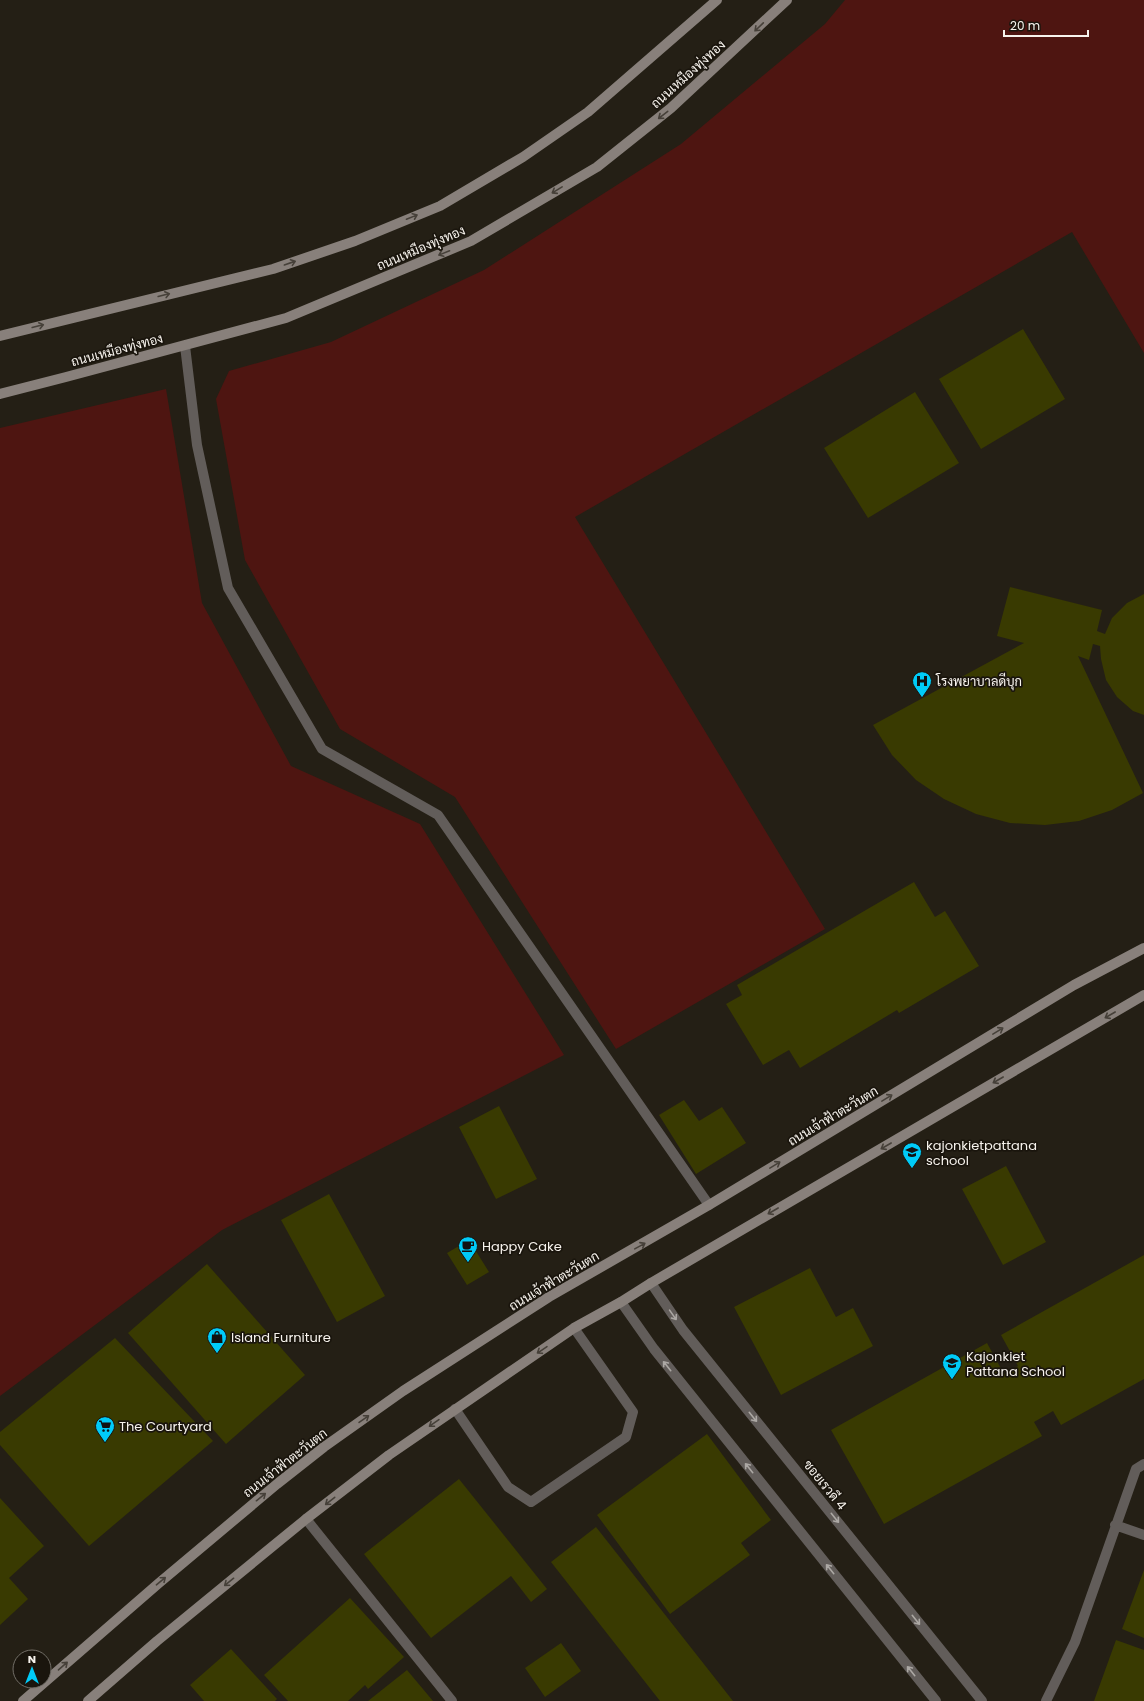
<svg xmlns="http://www.w3.org/2000/svg" width="1144" height="1701" viewBox="0 0 1144 1701" font-family="Poppins,Sarabun,sans-serif">
	<style>
		.green { fill: #4e1511 }
		.building { fill: #393a01 }
		.lines { fill: none; stroke-linecap: round; stroke-linejoin: round }
		.lane { stroke: #625d5a; stroke-width: 10 }
		.street { stroke: #625d5a; stroke-width: 10 }
		.secondary { stroke: #88807b; stroke-width: 10 }
		.oneway { stroke: #464039 }
		.oneway2 { stroke: #aca8a4 }
		.labels { text-anchor: middle; dominant-baseline: central; stroke-width: 3.5; stroke-linejoin: round; paint-order: stroke }
		.street-label { font-size: 13px; fill: #f7f3ed; stroke: #1a150d }
		.poi-label { font-size: 13px; fill: #f7f3ed; stroke: #1a150d; text-anchor: start }
	</style>
	<rect width="100%" height="100%" fill="#241f15"/>
	<path class="green" d="M845,0H1144V353L1072,232L575,517L825,929L616,1049L455,797L340,729L245,560L216,399L229,371L331,342L484,270L681,144L825,24Z
		M166,389L202,603L291,766L420,824L564,1055L222,1230L0,1396V428Z"/>
	<path class="building" d="M1023,329L1065,399L981,449L939,379Z
		M915,392L959,463L868,518L824,448Z
		M1010,587L1102,610L1097,631L1105,634L1112,618L1127,603L1144,594V715L1133,711L1117,697L1106,680L1101,659L1100,646L1093,644L1089,660L1078,656L1143,793L1112,810L1079,821L1045,825L1010,823L976,814L944,799L916,780L892,755L873,725L1024,643L997,636Z
		M914,882L935,917L945,911L979,966L899,1013L897,1010L800,1068L789,1050L763,1065L726,1004L742,995L737,985Z
		M684,1100L699,1121L722,1107L746,1143L696,1174L659,1115Z
		M499,1106L537,1179L496,1199L459,1127Z
		M1006,1166L1046,1242L1003,1265L962,1189Z
		M329,1194L385,1296L337,1322L281,1220Z
		M469,1240L489,1272L467,1285L447,1253Z
		M1144,1255V1379L1061,1425L1053,1411L1034,1422L1042,1436L884,1524L831,1430L987,1343L1004,1374L1018,1366L1001,1335Z
		M207,1264L305,1375L226,1444L128,1333Z
		M810,1268L836,1317L853,1308L873,1346L781,1395L734,1307Z
		M115,1338L213,1441L89,1546L0,1445V1432Z
		M707,1434L771,1520L741,1543L750,1555L670,1614L597,1515Z
		M459,1479L547,1589L531,1602L511,1576L431,1638L364,1554Z
		M0,1498L44,1546L9,1578L28,1599L0,1625Z
		M596,1527L733,1701H660L551,1562Z
		M1144,1570V1638L1122,1629Z
		M350,1598L404,1657L368,1689L365,1685L348,1701H288L264,1675Z
		M1116,1640L1144,1650V1701H1094Z
		M561,1643L581,1671L545,1697L525,1668Z
		M231,1649L277,1699L275,1701H204L190,1685Z
		M407,1670L433,1701H368Z"/>
	<g class="lines">
		<path class="lane" d="M455,1409L508,1487L531,1502L626,1437L633,1412L574,1328
			M306,1519L452,1701"/>
		<path class="street" d="M185,346L197,445L228,588L322,749L438,815L709,1205
			M651,1283L683,1330L982,1701
			M621,1302L654,1349L936,1701
			M1115,1525L1144,1535
			M1046,1701L1075,1642L1136,1469L1144,1464"/>
		<path class="secondary" d="M0,336L273,269L355,241L440,206L523,157L588,112L717,0
			M0,394L66,377L286,318L471,241L597,167L671,108L787,0
			M23,1701L159,1583L277,1484L324,1447L403,1391L549,1297L709,1205L1074,985L1144,948
			M88,1701L157,1641L306,1519L389,1455L574,1328L621,1302L651,1283L1144,995"/>
	</g>
	<defs><path id="oneway-shaft" d="M-6 0H5M1.5-3L5.5 0L1.5 3" fill="none" stroke-width="1.6" stroke-linecap="round" stroke-linejoin="round"/></defs>
	<g class="oneway">
		<use href="#oneway-shaft" transform="translate(759 27) rotate(136)"/>
		<use href="#oneway-shaft" transform="translate(663 115) rotate(142)"/>
		<use href="#oneway-shaft" transform="translate(557 190) rotate(149)"/>
		<use href="#oneway-shaft" transform="translate(412 217) rotate(-22)"/>
		<use href="#oneway-shaft" transform="translate(444 253) rotate(158)"/>
		<use href="#oneway-shaft" transform="translate(290 263) rotate(-19)"/>
		<use href="#oneway-shaft" transform="translate(164 295) rotate(-14)"/>
		<use href="#oneway-shaft" transform="translate(38 326) rotate(-14)"/>
		<use href="#oneway-shaft" transform="translate(1110 1015) rotate(150)"/>
		<use href="#oneway-shaft" transform="translate(998 1031) rotate(-31)"/>
		<use href="#oneway-shaft" transform="translate(998 1080) rotate(150)"/>
		<use href="#oneway-shaft" transform="translate(887 1098) rotate(-31)"/>
		<use href="#oneway-shaft" transform="translate(886 1146) rotate(150)"/>
		<use href="#oneway-shaft" transform="translate(775 1165) rotate(-31)"/>
		<use href="#oneway-shaft" transform="translate(773 1211) rotate(150)"/>
		<use href="#oneway-shaft" transform="translate(640 1246) rotate(-29)"/>
		<use href="#oneway-shaft" transform="translate(542 1350) rotate(146)"/>
		<use href="#oneway-shaft" transform="translate(364 1419) rotate(-35)"/>
		<use href="#oneway-shaft" transform="translate(434 1423) rotate(145)"/>
		<use href="#oneway-shaft" transform="translate(261 1497) rotate(-39)"/>
		<use href="#oneway-shaft" transform="translate(330 1501) rotate(142)"/>
		<use href="#oneway-shaft" transform="translate(161 1581) rotate(-40)"/>
		<use href="#oneway-shaft" transform="translate(229 1582) rotate(141)"/>
		<use href="#oneway-shaft" transform="translate(63 1666) rotate(-41)"/>
	</g>
	<g class="oneway2">
		<use href="#oneway-shaft" transform="translate(673 1315) rotate(55)"/>
		<use href="#oneway-shaft" transform="translate(667 1366) rotate(-129)"/>
		<use href="#oneway-shaft" transform="translate(753 1417) rotate(51)"/>
		<use href="#oneway-shaft" transform="translate(749 1468) rotate(-129)"/>
		<use href="#oneway-shaft" transform="translate(835 1518) rotate(51)"/>
		<use href="#oneway-shaft" transform="translate(830 1569) rotate(-129)"/>
		<use href="#oneway-shaft" transform="translate(916 1620) rotate(51)"/>
		<use href="#oneway-shaft" transform="translate(911 1671) rotate(-129)"/>
	</g>
	<defs>
		<g id="hospital-pin" transform="scale(1)"><path d="M0 17L-7.5 6A9.5 9.5 0 1 1 7.5 6Z" fill="#00cbf8" stroke="#1a150d"/><path d="M-5-5h3v3.5h4V-5h3V5h-3V1.5h-4V5h-3Z" fill="#111"/></g>
		<g id="school-pin" transform="scale(1)"><path d="M0 17L-7.5 6A9.5 9.5 0 1 1 7.5 6Z" fill="#00cbf8" stroke="#1a150d"/><path d="M0-5L7-2L0 1L-7-2ZM-4 1L0 2.5L4 1V4Q0 6-4 4Z" fill="#111"/></g>
		<g id="cafe-pin" transform="scale(1)"><path d="M0 17L-7.5 6A9.5 9.5 0 1 1 7.5 6Z" fill="#00cbf8" stroke="#1a150d"/><path d="M-5.5-4.5H6V0H3Q3 3.5 0 3.5H-2.5Q-5.5 3.5-5.5 0ZM3-3.2v2h1.7v-2ZM-6 4.5H4V6H-6Z" fill="#111"/></g>
		<g id="shop-pin" transform="scale(1)"><path d="M0 17L-7.5 6A9.5 9.5 0 1 1 7.5 6Z" fill="#00cbf8" stroke="#1a150d"/><path d="M-5-2.5h2.3a2.7 3.5 0 0 1 5.4 0H5L5.5 6h-11ZM-1.5-2.5h3a1.5 2.3 0 0 0-3 0Z" fill="#111"/></g>
		<g id="supermarket-pin" transform="scale(1)"><path d="M0 17L-7.5 6A9.5 9.5 0 1 1 7.5 6Z" fill="#00cbf8" stroke="#1a150d"/><path d="M-6-5.5h2.5l.6 2H6L4.5 2H-2.5L-4.4-4H-6ZM-1.5 3.2a1.3 1.3 0 1 0 .1 0ZM3 3.2a1.3 1.3 0 1 0 .1 0Z" fill="#111"/></g>
	</defs>
	<g fill-rule="evenodd">
		<use href="#hospital-pin" x="922" y="681"/>
		<use href="#school-pin" x="912" y="1152"/>
		<use href="#cafe-pin" x="468" y="1246"/>
		<use href="#shop-pin" x="217" y="1337"/>
		<use href="#school-pin" x="952" y="1363"/>
		<use href="#supermarket-pin" x="105" y="1426"/>
	</g>
	<g class="labels">
		<g class="street-label">
			<text transform="translate(688 74) rotate(-42)">ถนนเหมืองทุ่งทอง</text>
			<text transform="translate(421 248) rotate(-23)">ถนนเหมืองทุ่งทอง</text>
			<text transform="translate(117 350) rotate(-15)">ถนนเหมืองทุ่งทอง</text>
			<text transform="translate(833 1116) rotate(-31)">ถนนเจ้าฟ้าตะวันตก</text>
			<text transform="translate(554 1281) rotate(-31)">ถนนเจ้าฟ้าตะวันตก</text>
			<text transform="translate(285 1463) rotate(-38)">ถนนเจ้าฟ้าตะวันตก</text>
			<text transform="translate(825 1485) rotate(51)">ซอยเรวดี 4</text>
		</g>
		<g class="poi-label">
			<text x="936" y="681">โรงพยาบาลดีบุก</text>
			<text x="926" y="1145">kajonkietpattana<tspan x="926" dy="15">school</tspan></text>
			<text x="482" y="1246">Happy Cake</text>
			<text x="231" y="1337">Island Furniture</text>
			<text x="966" y="1356">Kajonkiet<tspan x="966" dy="15">Pattana School</tspan></text>
			<text x="119" y="1426">The Courtyard</text>
		</g>
	</g>
	<g transform="translate(32 1669)"><circle r="19" fill="#1a150d" stroke="#726e67"/>
	<path d="M0-3L7 15L0 10L-7 15Z" fill="#00cbf8"/>
	<text y="-6" font-size="11" font-weight="bold" text-anchor="middle" fill="#f7f3ed">N</text>
	</g>
	<path d="M1004 30v6h84v-6" fill="none" stroke="#f7f3ed" stroke-width="2"/>
	<text x="1010" y="30" font-size="12" fill="#f7f3ed" stroke="#1a150d" stroke-width="3" paint-order="stroke">20 m</text>
</svg>
